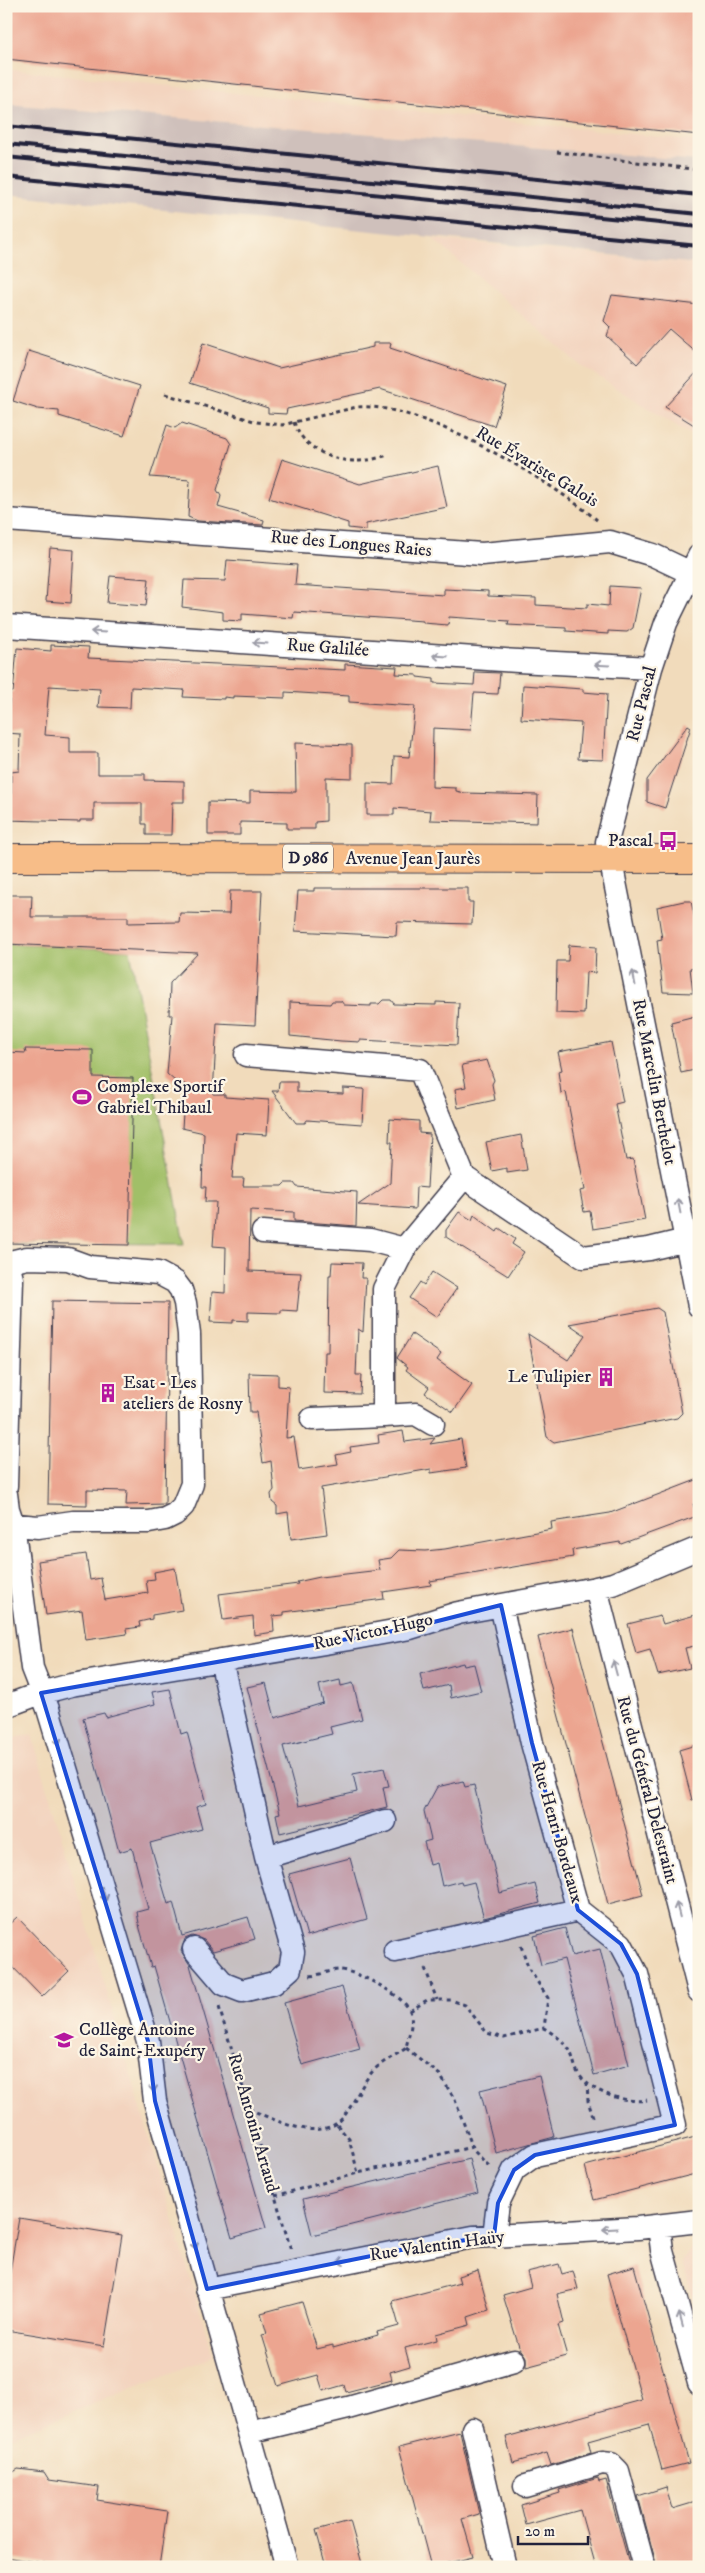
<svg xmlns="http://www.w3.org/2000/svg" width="705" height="2573" viewBox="0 0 705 2573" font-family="'IM FELL DW Pica',serif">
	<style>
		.built { fill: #f3d4bf }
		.industrial { fill: #cfc0bb }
		.green { fill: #a1bf67; stroke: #627051 }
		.building { fill: #eca590 }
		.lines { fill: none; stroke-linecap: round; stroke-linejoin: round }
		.minor-casing { stroke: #413e4e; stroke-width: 25 }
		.major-casing { stroke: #413e4e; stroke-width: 30 }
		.path { stroke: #413e4e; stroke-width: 3; stroke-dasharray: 4 4; stroke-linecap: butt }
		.minor { stroke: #fff; stroke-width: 22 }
		.major { stroke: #f7bd88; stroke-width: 28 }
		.rail { stroke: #22223b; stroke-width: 4 }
		.oneway { stroke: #9c9ca7 }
		.marked { fill: #1d4ed8; fill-opacity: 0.2; stroke: #1d4ed8; stroke-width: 4; stroke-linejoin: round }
		.labels { text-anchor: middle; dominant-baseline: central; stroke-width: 4.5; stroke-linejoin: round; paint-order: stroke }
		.shield { fill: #fcf5e5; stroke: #63616e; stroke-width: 1 }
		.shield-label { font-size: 16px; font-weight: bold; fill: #22223b }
		.street-label { font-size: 18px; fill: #22223b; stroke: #fcf5e5 }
		.poi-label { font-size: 18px; fill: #22223b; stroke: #fcf5e5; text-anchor: start }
	</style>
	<rect width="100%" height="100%" fill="#fcf5e5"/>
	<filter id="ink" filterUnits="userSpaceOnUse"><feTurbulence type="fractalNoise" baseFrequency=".02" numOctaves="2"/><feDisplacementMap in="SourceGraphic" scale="10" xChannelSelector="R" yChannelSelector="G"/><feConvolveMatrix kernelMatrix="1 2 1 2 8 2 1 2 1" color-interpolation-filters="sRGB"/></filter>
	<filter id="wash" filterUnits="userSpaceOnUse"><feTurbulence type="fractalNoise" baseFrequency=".0096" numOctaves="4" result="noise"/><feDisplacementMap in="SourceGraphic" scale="20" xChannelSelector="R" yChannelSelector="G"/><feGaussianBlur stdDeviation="1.12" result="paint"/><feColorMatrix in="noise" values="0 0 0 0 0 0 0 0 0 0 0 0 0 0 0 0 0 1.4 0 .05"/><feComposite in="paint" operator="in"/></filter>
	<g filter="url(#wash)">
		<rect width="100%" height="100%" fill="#f1dbbb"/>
		<path class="built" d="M6,69L699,141V161L6,104Z
			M433,239L699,264V440L580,365Z
			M32,1735L213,2356L6,2439V1739Z
			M699,2246V2319L682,2262L692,2247Z"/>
		<path class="industrial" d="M6,104L699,161V264L6,194Z"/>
		<path class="green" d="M6,944L130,950L184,1244L6,1243Z"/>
		<g id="blocks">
			<path class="building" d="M6,6H699V135L6,59Z
				M612,295L699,305V355L669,329L637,364L607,336L610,327L604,321Z
				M203,343L279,368L373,347V343H391L390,348L507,387L494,426L380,389L287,409L286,414L268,413V408L190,383Z
				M29,351L140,386L124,436L59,416V411L38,409L13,401Z
				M699,370V428L665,407Z
				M182,423L227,438L231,444L217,490L221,496L218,507L264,520L263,525L198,521L188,517L190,480L150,477L167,425L175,428Z
				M282,459L360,484L438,466L447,507L366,524V530L348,528V523L269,498Z
				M50,548L74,550L71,603L46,601Z
				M227,560L297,565L295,585L444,595V589L488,591V596L536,598V605L587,608V604L609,606L610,586L641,588L633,628L627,632L608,631V634L566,631V628L508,625L509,621L449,617L448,625L423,623V621L294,612L293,618L242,614V621L223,620V612L182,607L184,580L225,581Z
				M110,576L149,579L146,606L107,603Z
				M51,645L89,647L88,658L345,670V664L397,667L396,674L417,675V677L434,679V683L474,685L475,672L500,673L498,694L474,693L471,730L433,728L432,787L456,788V791L465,793L538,795L537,823L430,820L431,811L394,808V815H367V783L393,784L394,756L409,757L415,706L349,702V696L285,692V698L233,696V698L224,697V699L183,697L184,690L131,687L130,708L98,707L100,689L49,686L45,735L70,737V753H98V774H145V780L184,781V802H172L171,835H146V824H142V803H94V820H80V822L6,820V794H11V772L19,771L20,734L6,733L10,692H13L17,648L51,651Z
				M523,685L583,689V692L607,694L603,760L578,759L581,723L521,719Z
				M688,725L691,727L665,808L647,802V780Z
				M295,743L352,745V778L326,777V821L315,822V829H287V823L240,822V835H208V802L250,803V791L296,792Z
				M314,888H468V902H473L472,924L397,922L396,936L295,931L298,891H314Z
				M230,891H262L255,1025L217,1023L213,1094H225V1097L269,1100L267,1135L236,1133L232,1178H244L243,1186H282L285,1183H294L297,1187L357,1192L356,1226L294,1221V1212L250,1210L249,1271L301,1273L297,1311L281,1310V1313L248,1312V1321L233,1320V1323L210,1322L212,1292L225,1293L226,1247L213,1246L216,1202H205L206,1187H202L204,1133L182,1128L185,1084H180V1081H175L167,1074L172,1015H169L170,983L198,953L6,944V895H32L31,917H128V923L179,922L180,913L229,914Z
				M684,901H691L699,938V966L690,968L693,993L663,992L657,940L662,939L657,907Z
				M569,945L596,947L595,973L586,972L584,1014L556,1013L557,961H568Z
				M383,1000H391L394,1004L436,1005V1002L459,1003L457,1045L360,1040V1042L341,1041L290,1036V1002L330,1004L332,1001H341L344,1005L371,1006V1004H379Z
				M699,1015V1069L681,1073L671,1022Z
				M611,1042L623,1102L615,1104L626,1160L633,1159L645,1220L593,1229L590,1211L584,1212L580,1191L585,1190L566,1092L561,1093L558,1071L562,1070L558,1052Z
				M25,1049L93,1050V1077L133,1078L129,1245L6,1243V1052L26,1053Z
				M487,1060L494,1080L492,1084L495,1100L458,1108L455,1089L466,1087L462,1065Z
				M279,1082H297V1092L343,1094V1088L364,1089L362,1124L307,1120L305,1123H296L272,1091H278Z
				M390,1119L419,1121V1133L430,1134L427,1188L416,1187L415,1209L358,1205L390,1183L392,1142H389Z
				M521,1135L527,1170L507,1173V1168L492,1171L486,1142Z
				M459,1212L472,1220L474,1215L497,1232L499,1228L515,1239L512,1244L524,1252L508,1276L446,1237V1230Z
				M332,1262L362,1263L361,1278H366L363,1332L358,1329L356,1375H361L360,1394L324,1393L325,1352H328L329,1275H331Z
				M432,1272L457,1288L437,1317L409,1298L420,1282L424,1285Z
				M52,1301L168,1303L165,1504L126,1505L127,1491L87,1490V1505L48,1504Z
				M657,1308L663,1312L682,1413L677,1418L554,1442L547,1437L528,1334L568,1360L585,1335L569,1324Z
				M412,1334L441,1354L437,1360L472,1385L453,1412L425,1393L429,1387L406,1370L408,1367L397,1358Z
				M249,1373L278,1374V1386L289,1387L286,1438L294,1437L299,1470L338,1464L336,1455L351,1452L350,1447L379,1443L378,1435L403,1431L405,1442L435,1438L430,1444L461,1439L466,1468L431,1473V1469L321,1488L327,1534L291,1539L288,1512L277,1514V1506L272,1502L271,1494L274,1490L271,1461L263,1463L256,1412H250Z
				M699,1479V1503L693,1504L697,1516L621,1544L620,1542L572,1550L573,1557L430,1581L431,1585L383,1592L384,1599L284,1612V1615L273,1616L274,1632L254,1635L253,1616L223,1620L219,1594L298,1584L297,1582L320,1577L380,1570L378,1560L391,1558L399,1550L425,1551L445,1549L552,1529L551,1522L610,1513Z
				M86,1554L90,1580L101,1578L105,1600L148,1593L146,1580L155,1579L154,1572L175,1568L182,1610L152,1615V1619L139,1622L140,1627L126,1629L127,1634L86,1640L82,1610L46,1615L38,1561Z
				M699,1614V1645L685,1648L690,1668L658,1675L650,1649L636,1653L628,1624L660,1616L663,1624Z
				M573,1628L643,1895L608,1904L538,1637Z
				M463,1663L464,1666L474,1664L481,1691L451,1698L449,1685L424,1691L420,1674Z
				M340,1680L341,1686L353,1683L362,1719L330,1727L332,1734L283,1746L299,1806L357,1792L353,1774L384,1768L389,1786L383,1787L387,1807L280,1833L276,1814L280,1813L247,1687L266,1683L275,1718L323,1703L319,1685Z
				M170,1689L181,1734L187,1732L206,1804L196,1807L202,1829L150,1843L168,1904L173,1902L182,1936L248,1917L255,1939L213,1951L204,1940L192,1936L185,1939L181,1951L190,1965L266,2228L232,2238L154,1966L151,1967L140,1929L137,1912L148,1909L132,1848L119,1852L83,1718L104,1713L106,1717L155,1704L152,1692Z
				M699,1744V1799L692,1800L679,1750Z
				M463,1781L465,1787L474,1785L500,1893L535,1884L540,1903L484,1918L474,1882L462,1885L461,1881L442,1886L437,1863L430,1865L424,1842L431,1840L424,1811L437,1787Z
				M350,1858L367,1919L307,1936L289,1874Z
				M17,1917L69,1971L42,1997L6,1960V1927Z
				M565,1928L572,1956L600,1949L629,2065L594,2075L564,1959L541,1965L534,1936Z
				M342,1987L360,2049L302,2065L284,2003Z
				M539,2076L554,2137L496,2153L480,2090Z
				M699,2136V2173L594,2200L585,2166Z
				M469,2159L478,2193L312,2235L303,2199Z
				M19,2218L122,2235L104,2346L6,2330V2295Z
				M559,2264L562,2274L573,2271L578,2289L557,2294L564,2323L558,2325L567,2356L526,2367V2357L519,2347L503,2295L531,2287L527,2272Z
				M634,2266L689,2463L662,2470L649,2424L588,2441L591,2453L551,2465L547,2453L513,2463L506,2437L642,2400L607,2274Z
				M478,2270L489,2310L468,2317L470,2325L436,2334L437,2340L405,2348L410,2366L390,2372L392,2380L346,2392L344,2385L323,2391L318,2375L278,2386L262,2335L267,2334L261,2313L302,2302L317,2349L333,2345V2348L378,2335L377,2332L399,2326L392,2301L460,2283L458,2276Z
				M460,2432L479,2514L462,2519L473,2557L431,2567L399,2447Z
				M18,2469L44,2472L49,2480L99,2487L97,2500L167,2511L159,2567H68L6,2557V2477Z
				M598,2478L599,2482L606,2480L630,2567H596L580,2510L526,2525L521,2505L560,2493L559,2490Z
				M666,2487L672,2509L699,2501V2567H657L638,2496Z
				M350,2521L363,2567H326L316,2530Z"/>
		</g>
	</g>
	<g filter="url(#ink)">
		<use href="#blocks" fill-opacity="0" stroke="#413e4e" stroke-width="1"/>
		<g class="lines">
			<g class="minor-casing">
				<path id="minor" d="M6,520L482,554L610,542L653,555L689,572
					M699,556L666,623L651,668L607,842L699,1306
					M6,626L518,661L651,668
					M246,1055L420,1070L464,1177L583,1257L649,1249L686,1240
					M263,1232L370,1240L404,1249L464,1177
					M6,1263L27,1258L68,1259L90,1267L158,1273L175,1282L181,1290L185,1303L189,1334L192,1484L183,1506L175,1514L165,1519L149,1522H73L38,1527L6,1524
					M384,1416L416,1414L433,1424
					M312,1419L384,1416V1289L404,1249
					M6,1486L12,1279L8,1263
					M6,1494L8,1509L13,1524L32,1668L48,1709L148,2041L155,2101L287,2567
					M596,1588L699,1991
					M6,1706L41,1693L71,1685L355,1638L410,1628L458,1613L596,1588L613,1584L699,1548
					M266,1857L385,1821
					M194,1949L224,1984L242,1991L274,1983L290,1969L293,1952L266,1857L221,1660
					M395,1951L578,1910
					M659,2226L662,2250L699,2383
					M494,2236L498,2203L514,2170L535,2155L675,2125L637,1974L621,1944L578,1910L532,1743L501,1605
					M207,2289L473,2237L638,2228L699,2221
					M473,2429L505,2567
					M249,2432L348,2408L514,2361
					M525,2486L602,2463L611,2464L618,2471L644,2567"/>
			</g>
			<g class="major-casing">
				<path id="major" d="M6,858L699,859"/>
			</g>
			<path class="path" d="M557,152L699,170
				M165,394L257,422L282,425L357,407C419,401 549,480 597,520
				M294,422C301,447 333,462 357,461C368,461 378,458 388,455
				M521,1946L529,1969L548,1998L544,2028C553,2034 565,2041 570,2051C574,2059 574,2068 580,2076C591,2092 628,2104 647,2100
				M425,1968L437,2000
				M219,2007L291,2250
				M410,2011L427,2000H451L465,2005L487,2033L504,2038L544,2028
				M406,2048L440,2075L455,2100L474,2151L491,2168
				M587,2082L588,2101L594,2120
				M249,2109C278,2121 325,2147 347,2112C356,2099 363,2081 374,2070C383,2061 395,2056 406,2048C408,2037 413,2025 411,2014C407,1996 357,1971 340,1970C331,1970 320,1975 310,1976
				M337,2125L349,2139L358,2173
				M275,2196L358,2173L472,2147"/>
			<use href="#minor" class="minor"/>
			<use href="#major" class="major"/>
			<path class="rail" d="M6,126L699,195
				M6,144L699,214
				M6,157L699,227
				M6,177L699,246"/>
		</g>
		<defs><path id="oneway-shaft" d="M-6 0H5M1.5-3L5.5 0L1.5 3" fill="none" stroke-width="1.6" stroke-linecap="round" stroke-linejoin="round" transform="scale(1.25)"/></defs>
		<g class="oneway">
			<use href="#oneway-shaft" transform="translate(98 632) rotate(-176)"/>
			<use href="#oneway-shaft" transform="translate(260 643) rotate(-176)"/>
			<use href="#oneway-shaft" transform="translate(440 656) rotate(-176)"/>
			<use href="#oneway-shaft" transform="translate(602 665) rotate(-177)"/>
			<use href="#oneway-shaft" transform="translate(634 978) rotate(-101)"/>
			<use href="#oneway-shaft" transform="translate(679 1206) rotate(-101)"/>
			<use href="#oneway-shaft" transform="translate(615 1668) rotate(-105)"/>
			<use href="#oneway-shaft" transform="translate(57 1738) rotate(73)"/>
			<use href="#oneway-shaft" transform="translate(104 1894) rotate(73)"/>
			<use href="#oneway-shaft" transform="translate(678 1910) rotate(-104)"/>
			<use href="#oneway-shaft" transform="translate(153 2085) rotate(83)"/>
			<use href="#oneway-shaft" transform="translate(610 2229) rotate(177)"/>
			<use href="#oneway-shaft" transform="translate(194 2242) rotate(74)"/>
			<use href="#oneway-shaft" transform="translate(345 2261) rotate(169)"/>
			<use href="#oneway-shaft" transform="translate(681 2320) rotate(-105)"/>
		</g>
	</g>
	<path class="marked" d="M501,1605L532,1743L578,1910L621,1944L637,1974L675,2125L535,2155L514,2170L498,2203L494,2236L411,2248L207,2289L155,2101L148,2041L41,1693L410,1628Z"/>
	<defs>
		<g id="bus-bare" transform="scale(1.5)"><path d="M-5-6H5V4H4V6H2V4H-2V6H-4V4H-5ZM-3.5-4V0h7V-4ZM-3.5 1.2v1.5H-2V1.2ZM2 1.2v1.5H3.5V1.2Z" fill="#b5179e" stroke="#fcf5e5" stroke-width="2.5" paint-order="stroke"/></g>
		<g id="stadium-bare" transform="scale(1.5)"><path d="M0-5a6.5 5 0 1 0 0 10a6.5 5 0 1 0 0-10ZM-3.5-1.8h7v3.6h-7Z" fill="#b5179e" stroke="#fcf5e5" stroke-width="2.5" paint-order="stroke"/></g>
		<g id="building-bare" transform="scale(1.5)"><path d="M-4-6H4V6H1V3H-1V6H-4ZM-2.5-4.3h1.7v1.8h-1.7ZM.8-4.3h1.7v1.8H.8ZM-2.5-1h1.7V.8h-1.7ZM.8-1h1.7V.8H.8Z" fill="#b5179e" stroke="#fcf5e5" stroke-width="2.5" paint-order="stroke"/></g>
		<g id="school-bare" transform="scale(1.5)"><path d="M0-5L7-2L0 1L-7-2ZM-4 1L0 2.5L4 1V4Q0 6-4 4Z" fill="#b5179e" stroke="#fcf5e5" stroke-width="2.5" paint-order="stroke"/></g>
	</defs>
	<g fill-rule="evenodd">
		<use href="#bus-bare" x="668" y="841"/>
		<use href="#stadium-bare" x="82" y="1097"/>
		<use href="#building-bare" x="606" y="1377"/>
		<use href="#building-bare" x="108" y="1393"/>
		<use href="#school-bare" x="64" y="2040"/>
	</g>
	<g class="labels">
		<rect class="shield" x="283" y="844.5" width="50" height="27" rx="4"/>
		<g class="shield-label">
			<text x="308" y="858">D 986</text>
		</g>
		<g class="street-label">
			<text transform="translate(537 467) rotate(31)">Rue Évariste Galois</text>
			<text transform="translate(351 544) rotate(5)">Rue des Longues Raies</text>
			<text transform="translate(328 648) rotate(4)">Rue Galilée</text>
			<text transform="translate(642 704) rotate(-76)">Rue Pascal</text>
			<text x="413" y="859">Avenue Jean Jaurès</text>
			<text transform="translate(654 1082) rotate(79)">Rue Marcelin Berthelot</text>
			<text transform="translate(373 1632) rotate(-12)">Rue Victor Hugo</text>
			<text transform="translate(647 1790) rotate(75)">Rue du Général Delestraint</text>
			<text transform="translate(557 1832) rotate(74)">Rue Henri Bordeaux</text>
			<text transform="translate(253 2123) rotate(74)">Rue Antonin Artaud</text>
			<text transform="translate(437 2246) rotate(-8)">Rue Valentin Haüy</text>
		</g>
		<g class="poi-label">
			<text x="653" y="841" text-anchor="end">Pascal</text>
			<text x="97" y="1087">Complexe Sportif<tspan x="97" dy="21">Gabriel Thibaul</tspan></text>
			<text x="591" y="1377" text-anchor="end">Le Tulipier</text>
			<text x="123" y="1383">Esat - Les<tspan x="123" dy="21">ateliers de Rosny</tspan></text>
			<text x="79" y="2030">Collège Antoine<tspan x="79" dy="21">de Saint-Exupéry</tspan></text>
		</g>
	</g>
	<rect width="705" height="2573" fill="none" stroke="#fcf5e5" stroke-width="25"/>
	<path d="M518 2536v8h70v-8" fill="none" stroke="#22223b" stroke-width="2.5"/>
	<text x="525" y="2536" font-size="15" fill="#22223b" stroke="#fcf5e5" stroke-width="4" paint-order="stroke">20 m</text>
</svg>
